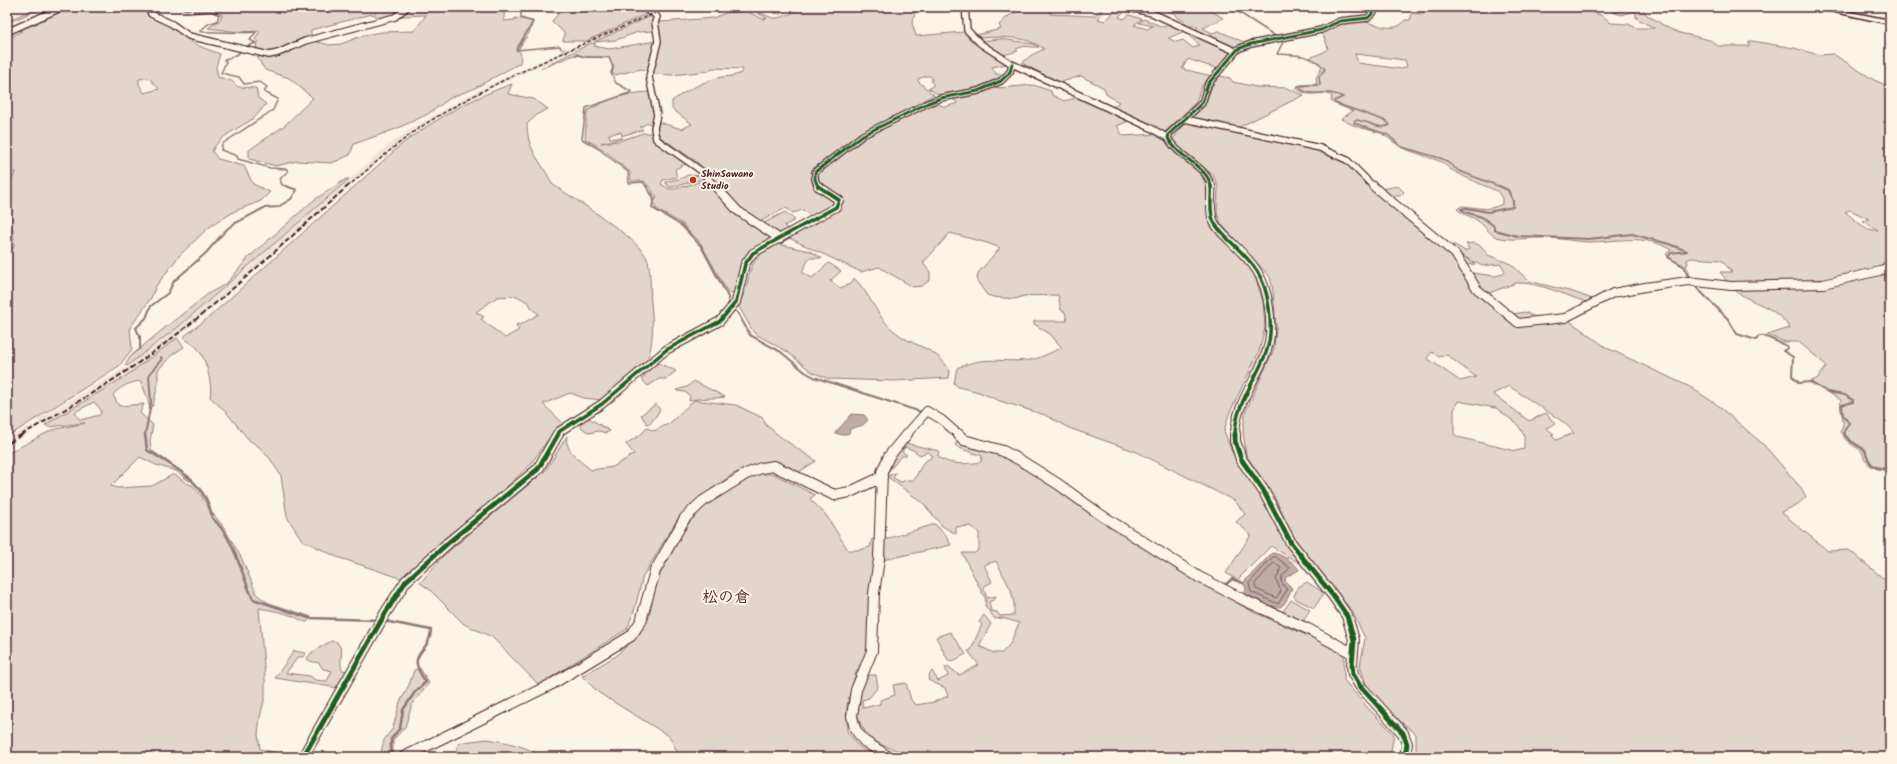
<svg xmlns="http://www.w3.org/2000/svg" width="1897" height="764" viewBox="0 0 1897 764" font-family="Kalam,'Klee One',sans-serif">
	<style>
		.built { fill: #eee5d7 }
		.green { fill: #e2d5ca; stroke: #967a7a; fill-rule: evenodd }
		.water { fill: #c0aca5; stroke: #917474 }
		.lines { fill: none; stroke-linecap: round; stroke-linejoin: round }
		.shore { stroke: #79575c; stroke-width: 1 }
		.stream-far2 { stroke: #917474; stroke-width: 1.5 }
		.stream-far1 { stroke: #917474; stroke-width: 2 }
		.stream { stroke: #917474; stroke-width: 2.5 }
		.river { fill: #c0aca5; fill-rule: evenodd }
		.minor-tunnel { stroke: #d8cac0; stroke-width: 5.5; stroke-dasharray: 5.5 3; stroke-linecap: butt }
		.minor-far2-casing { stroke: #4a1f2b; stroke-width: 8 }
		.minor-far1-casing { stroke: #4a1f2b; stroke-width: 10 }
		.minor-casing { stroke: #4a1f2b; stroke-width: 12 }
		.major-casing { stroke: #4a1f2b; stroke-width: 3 }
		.minor-far2 { stroke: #fcf5e5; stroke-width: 5.5 }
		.minor-far1 { stroke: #fcf5e5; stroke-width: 8 }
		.minor { stroke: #fcf5e5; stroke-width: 10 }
		.major { fill: #fcf5e5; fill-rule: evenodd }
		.rail-far2 { stroke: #4a1f2b; stroke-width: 1.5; stroke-dasharray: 4 2; stroke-linecap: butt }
		.rail-far1 { stroke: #4a1f2b; stroke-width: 2; stroke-dasharray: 5.5 2.5; stroke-linecap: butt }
		.rail { stroke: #4a1f2b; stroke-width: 2.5; stroke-dasharray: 8 3.5; stroke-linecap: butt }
		.cycleway-far2-casing { stroke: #fcf5e5; stroke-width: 4.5 }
		.cycleway-far1-casing { stroke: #fcf5e5; stroke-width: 6 }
		.cycleway-casing { stroke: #fcf5e5; stroke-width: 8 }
		.cycleway-far2 { stroke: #1b5e20; stroke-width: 3 }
		.cycleway-far1 { stroke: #1b5e20; stroke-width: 3.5 }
		.cycleway { stroke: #1b5e20; stroke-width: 5 }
		.poi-dot { fill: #c8321e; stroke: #fcf5e5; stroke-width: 1.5 }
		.labels { text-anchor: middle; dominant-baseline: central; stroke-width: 4; stroke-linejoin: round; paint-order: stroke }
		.far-poi-label { font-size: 10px; font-weight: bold; fill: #4a1f2b; stroke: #fcf5e5; text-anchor: start }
		.near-neighbourhood-label { font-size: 16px; font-weight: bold; fill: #4a1f2b; stroke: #fcf5e5 }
	</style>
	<rect width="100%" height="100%" fill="#fcf5e5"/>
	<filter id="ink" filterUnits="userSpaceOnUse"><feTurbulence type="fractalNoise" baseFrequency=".025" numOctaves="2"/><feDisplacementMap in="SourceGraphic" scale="8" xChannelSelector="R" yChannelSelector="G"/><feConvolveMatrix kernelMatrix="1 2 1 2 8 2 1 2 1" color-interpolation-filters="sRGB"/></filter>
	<g filter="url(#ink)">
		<path class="built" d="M662,7H670L496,86L425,125L387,154L177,338L126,376L71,410L45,425L36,420L126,367L157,345L235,279L387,146L408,131L453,104L488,85Z
			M32,425L38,428L7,446V439Z"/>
		<path class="green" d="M64,7H146L147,9L189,39C192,45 213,51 220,54L216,67L218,77L232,81L238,87L256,88L258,98L266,104C262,109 258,114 254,118C240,128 220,135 212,151L218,159L244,166L253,184L270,192L261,201L235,211L208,228L179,256L156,286L151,298L130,328L132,349L119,366L7,437V255L14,247L13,229L7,226V187L10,186L15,172H7V39L22,31L15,30L38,23L34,22ZM149,78L159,89L144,93L139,84V79Z
			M200,7H382L385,11L396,9L395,13L400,12L383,19L372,14L311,30V38L271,52L257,49L256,45L259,42L255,39L260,31L239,32L208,28L220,20L222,15L214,11H197Z
			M459,7L460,9L475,11L484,7H511L504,10V21L515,20V18L533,21L530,31L518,50L521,54L520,63L473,89L452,97L428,114L396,129L354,144L350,155L332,163L297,161L276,166L249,159V150L284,126L313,98L289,78L265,70L257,57L278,55L297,46L314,41L330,45L341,44L364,35L382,32L414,31L426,15L402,16L409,8Z
			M564,7H650L649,13L586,41H563L565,34L552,21Z
			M780,7H917L912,23L916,36L964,32L972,42L1007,64L992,67L996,74H1005L993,83L998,88L1033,85L1051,91L1052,95L1064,101L1079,97L1129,121L1117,126L1123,136L1157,134L1166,139C1171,155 1189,159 1199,171C1211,186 1204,210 1212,227L1252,268L1263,301L1265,327L1259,352L1229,414L1224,431L1232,452L1256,488L1299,563L1271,546L1237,580L1226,573L1251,535L1236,522L1245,514L1235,501L1137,452L1069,428L1045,415L1000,401L979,392L958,387L954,383L957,368C985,355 1002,363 1030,360C1039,359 1053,351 1062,348L1050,334L1034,324V321H1067L1065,312L1061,310L1058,295L1024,296L1015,299L993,297L987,295L977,281L978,273L1000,248L987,243L950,233L923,263L930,272V280L922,286L913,287L879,267L861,272L789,238L818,222L803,210L793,213L786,208L759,222L740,210L727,194L697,162L660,137L657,128L658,122L682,129L692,124L672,109V101C685,91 701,83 717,78C725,76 733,77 741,73L743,69L712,68L709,71L672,75L653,74L658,19L661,22L713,18L725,13L746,11L763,19L767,18L757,13C763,12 768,17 773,18C779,19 793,13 798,10L786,7L781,14L774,13L778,11ZM926,76H930L933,79L931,80L933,84L932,87L928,88L941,96L950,97L958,103L945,107L934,102L929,103L924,100L934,95L918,81V79Z
			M1023,7H1051L1050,14L1094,16L1102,9L1104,11L1098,19L1105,21L1119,7L1127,8L1119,17L1124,19L1129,15L1142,19L1134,25L1147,29L1153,26L1139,23L1144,19L1163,27L1172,24L1181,26L1186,23L1176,16L1177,15L1160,7H1205L1223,18L1203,28L1212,33L1219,31L1246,43L1235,49L1194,31L1198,27L1192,25L1186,29L1191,31L1187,33L1183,32L1168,38L1176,42L1183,40L1193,48L1200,45L1189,36L1194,33L1233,51L1218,69L1188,59L1182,69L1212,76L1202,85L1196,102L1165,132L1111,108L1119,102L1107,95L1104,88L1081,76L1059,83L1022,63L1030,56L1044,49C1026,35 1000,37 978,38L976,35L1001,29L999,25L1007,17Z
			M1410,7H1601L1602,8L1587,9L1588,11L1603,16L1611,23L1628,24L1637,28H1654L1636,18V13L1634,11L1622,15L1612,12L1641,7L1647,15L1670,29L1680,33L1710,40L1718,46H1749V41H1752L1794,48L1819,55L1833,54L1874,80L1890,87V121L1883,122L1890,128V470C1879,471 1871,468 1864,459C1863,449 1858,449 1851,444C1846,441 1843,436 1840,432C1848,420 1838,413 1841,400L1810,382L1818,378L1827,366L1799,342H1785L1767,335L1790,328C1774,305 1756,306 1736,291C1730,287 1725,278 1720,272H1732L1721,260L1691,258L1687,260L1688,264L1686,265L1691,278L1695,279L1690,278L1682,264L1670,259L1666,254L1671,250C1645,233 1616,242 1588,242C1571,241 1555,237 1539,238C1525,238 1510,241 1496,237C1488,233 1485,226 1478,221C1472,216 1462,215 1457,209L1462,206C1477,207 1487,212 1502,204V198L1497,191L1471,180L1450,169L1442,162L1402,148L1381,133L1355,126L1341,119L1353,111L1333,103L1331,101L1332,96C1321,89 1310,100 1296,88L1300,85L1317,84L1316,78L1322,67L1319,63L1309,58L1324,52L1328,48L1325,39L1320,32L1327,31L1326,30C1328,28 1331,25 1334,24C1337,23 1359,20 1362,21C1374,23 1396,35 1405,20H1410L1412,13L1423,14L1424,11ZM1355,54L1405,60L1407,66L1402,69L1358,63ZM1850,210L1869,219L1863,221L1878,230C1865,232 1854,218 1845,212Z
			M653,15L655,16L654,31L638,32L616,40L594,42Z
			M1002,39L1033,44L1039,47C1028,48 1029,44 1016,49L1018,51L1003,55L978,41Z
			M656,41L648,71L641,69L615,75L612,74L614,66H612L609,58L587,57L574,55L540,69L591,43L596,44L594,46L609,49Z
			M1220,76L1230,78L1233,82L1257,87L1287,88L1304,95L1237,128L1188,119L1204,106L1213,84Z
			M512,84L508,94L534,99L548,109L538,114L527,124C527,152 542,161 552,184C572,198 642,239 648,261C651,274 650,290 651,303C653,321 654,344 647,360L601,400L584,398L570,393L543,404L563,423L547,441L530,465L406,580L337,557L302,540L287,517L281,476L271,460L258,446L249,440L226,412L210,397C213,386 206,358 198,349C194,344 187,341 183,337L208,318L403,143C436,119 473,97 512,84ZM517,296L529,303L532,309L539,314L520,325L517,324L516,326L519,330L505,338L481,319L484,317L476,312L497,297Z
			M648,92L650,94L655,115L651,122L653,126L648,123L640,127L643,130L624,135L622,136L621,132L609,134L610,138H623L601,143L619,141L643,133H652L655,142L686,164L675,169L677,177L663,180L661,184L669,189H675L706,180L774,238C744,250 739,260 735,292L728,293L700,242L687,230L684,225L656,209L654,203L657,196L653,194L652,190L644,181H631L630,172L601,148L585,139L587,111C605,100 627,93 648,92Z
			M1187,121L1319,149L1349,163L1369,184L1382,189L1398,186L1404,192L1400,196H1390L1447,246L1455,245L1465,251L1469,249L1466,244L1474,243L1481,246L1488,255L1511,264L1529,281L1573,292L1598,301L1567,319L1607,348L1690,387L1716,404L1763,444L1802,489L1806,497L1797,505L1781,512L1828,551L1849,550L1890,584V757H1416V734L1384,708L1367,687L1360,666L1365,638L1351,609L1320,577L1292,534L1273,494L1246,455L1243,432L1245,413L1274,349L1276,328L1273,291L1270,277L1221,224L1217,213L1218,186L1213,175L1178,148L1172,140ZM1459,254L1482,266L1501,264L1505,271L1503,274L1495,276L1472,273L1466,265L1475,264ZM1516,283C1539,282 1564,295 1586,302C1568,314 1545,325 1525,312L1513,314L1489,293ZM1432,352L1439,357L1447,355L1476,377L1460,381L1427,358ZM1509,386L1566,424L1574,433L1556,440L1551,435L1554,434L1546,428L1555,424L1546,413L1529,421L1493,394ZM1458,401L1496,408L1518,425L1524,435V449L1515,451L1458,437L1454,434V410Z
			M688,175L704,176L706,178L672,187H669L665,182L682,178Z
			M346,179H349L178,327L127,366L125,365L131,356L162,330L208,294L227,283L249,257L314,200Z
			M785,212L795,220L784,226L792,231L781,236L760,225Z
			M778,244L810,251L822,258H809L802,272L812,278L829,263L841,271L830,281L840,288L851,284L854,278C870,293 876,316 893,330C913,348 935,345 950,371L949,378L894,381L829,379L812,372L786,351L754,333L738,305C756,277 739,262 778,244Z
			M177,338L184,347L173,354L158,370V383L153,406H149L148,400L141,381C131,382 119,387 113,395L119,406L144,404L140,413L153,425L150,440L151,450L193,479L189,481L176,471L156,465L140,457L111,486L118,488L152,486L172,475L177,476L186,483L192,485L202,496L209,509L223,526L241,557L257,595L269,603L312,617L307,622C302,622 298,618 293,616C282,612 270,610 259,608L265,678V697L260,717L258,734L260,749L295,757H7V454L52,430L85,423L49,427L45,425L126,376ZM94,402L101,410L100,415L80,420L75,412Z
			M656,362L676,371L666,379H659L648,386L641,379L645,376L644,372Z
			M694,381L725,397C713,399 701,397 689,401L690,396L685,392L677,391L676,390L687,387Z
			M694,400L736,405L763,418L766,425L782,438L816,461L796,474L782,464L756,465L733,474L694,502L677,520L643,576L635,608L627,629L539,685L492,637L464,624L429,589L420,583L443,556L546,470L567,436C564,451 581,461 591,470L613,467L634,454L626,444L640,435L647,428L654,431L670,423Z
			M656,404L660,410L650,424H647L641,415Z
			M587,417L610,431L606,433L599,431L589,433L582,428L579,422Z
			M958,439L1000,452L1201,582L1251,611L1313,638L1344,655V680L1367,707L1394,734L1390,757H913C905,750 891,750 882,745C862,736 851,712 859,691C861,685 866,680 869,675H876L878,687L869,698L862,700L863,708L880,704V700L895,695L893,685L906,683L911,700L916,705L934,702L948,696L945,688L928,680L930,673L932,671L938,681L948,676L945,667L948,666L959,675L979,665L968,651L971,650L982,624L979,622L984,615L991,624L979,646L994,653H1002L1010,644L1019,623L1002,618L995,619L985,606L986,600L962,553H975L979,549V533L971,526L956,527V534L942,526L923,503L889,478V475L896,473L893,478L901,482L907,480H914L923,463L933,456L927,452L920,455L913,450L905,447L902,452L907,455L906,456H901L889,471H886L889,462L905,443L939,451L938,456C947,466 969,464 981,462L982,456L959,448L955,445ZM996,561L1011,590L1014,603V615L1000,616L997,612L991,611L989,602L995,599L996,596L987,598L983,587L992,582L984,565Z
			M760,474H774L815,495L810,499L826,515L848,550H859L870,547L872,539L878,540L868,651L856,673L847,705V731L859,747L879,757H677V751L669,736L599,693L582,676L616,656L636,637L648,621L654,585L686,526L707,503L741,482Z
			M935,524L946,536L951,545L883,560V540Z
			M1307,582L1324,593L1314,608L1296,599L1294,596L1298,587Z
			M1291,600L1309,609V611L1303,622L1282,613Z
			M950,632L966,654L953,661L948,660L936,637Z
			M331,641L337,642C346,654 338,658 342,670L348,671L338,688L275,678L294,651L306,653L303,657H298L286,673L310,676L315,680L327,681L332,671L323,669L319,663L310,661L307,659L311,653Z
			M420,668L429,683L412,704L405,727L393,740V757H380L384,740L393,728L400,702L409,685L414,670Z
			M487,739C508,742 525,746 544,757H456L458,744L464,742Z"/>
		<path class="water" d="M852,414L864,415L868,420L863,425L850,429L849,433L842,435L835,433Z
			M1272,553C1280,553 1296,563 1299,570L1286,577L1285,581L1292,588C1290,593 1287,601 1283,605C1277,612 1252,598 1245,593L1246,588L1243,583Z"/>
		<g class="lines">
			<path class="shore" d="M1273,557H1276L1290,568L1282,576L1281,582L1287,590L1278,604L1251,592L1249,584Z
				M1274,563L1281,568L1276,580L1281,591L1276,598L1256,589L1255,584Z"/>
			<path class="stream-far2" d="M177,7L187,10L195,7
				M198,7L192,13L211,11L219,15L217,21L208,24L200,31L202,32C220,31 238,34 256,32L250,40L256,43L245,47
				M521,7V18L533,22L516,50L560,46L561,49
				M1227,7L1240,13L1277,37
				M1281,40L1283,42L1277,54C1296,55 1312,54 1325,69L1319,77L1320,85L1298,86C1309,100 1326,87 1343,97L1334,101L1335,103L1386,121L1390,125C1378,131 1368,120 1355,120L1354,123L1388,135L1402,147L1443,159L1459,171L1501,187
				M242,49L238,54L224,60L226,62L221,73L239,77L244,84L260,82L267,87L264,92L278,99L273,110L222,144L221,150L237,156L238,159L270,168L287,169L288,171L280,179L282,185L289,187
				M576,54L585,57H609L613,67L611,73L616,83L632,92L586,108L582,139L599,149L628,172L629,183L643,182L647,187"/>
			<path class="stream-far1" d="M646,186L654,198L652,208L682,226L701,246L728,297V304L730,306
				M1499,186L1508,190L1513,201V207L1488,212L1467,208L1461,209L1465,212L1482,217L1494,226V230L1518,236L1589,239L1632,234L1669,244L1687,251L1671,253L1668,257L1683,266L1689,278
				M1694,285L1728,319L1737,334L1756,340L1759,336H1764L1787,346L1788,348L1783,351L1793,357L1792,376L1799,383L1810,382L1827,392L1845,395L1853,400V402L1842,405L1843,415L1849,423L1843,433L1845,435
				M733,309L738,313L750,335L781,352L805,372L814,377L921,412L923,410
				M140,349V337L136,328L146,318L151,306L168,293L174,281L206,253L225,231L232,225L264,208L278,207L291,199L297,190L286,186
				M145,435L151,403L149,375L162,359L161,357"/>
			<path class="stream" d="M145,434L147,450C174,467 208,483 212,518C235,538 240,572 253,599L309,618L378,620
				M1844,434L1849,440L1865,450C1869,466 1874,469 1890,469
				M1224,584L1225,585L1232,579L1243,583
				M384,621L431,630C430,655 403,651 426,682L415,692L403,710L400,728L391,739V757"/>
			<path class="river" d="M37,7H46L7,24V20Z"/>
			<path class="minor-tunnel" d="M562,50L570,53"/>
			<g class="minor-far2-casing">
				<path id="minor-far2" d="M148,7L151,14L172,24L189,36L269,55L278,53L305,41L395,17L407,7
					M965,7L967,30L981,44L1012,64L1149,127L1168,138
					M1125,7L1152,13L1235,51
					M650,12L648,11L651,7
					M654,14L657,17L655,22L658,41L649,77L657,115L654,128L656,139L700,170L716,187
					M7,32L63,7
					M1185,119L1320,148L1347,160L1374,187
					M818,187L815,179V172L863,135L928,103L941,98L978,91L1001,81L1010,72L1012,64
					M1211,187C1209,167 1178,158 1168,138L1169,134L1202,103L1208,84L1238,49L1251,44L1321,30L1340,21L1368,18L1374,12V7"/>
			</g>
			<g class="minor-far1-casing">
				<path id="minor-far1" d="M715,186L738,211L780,239
					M1211,186C1212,197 1209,209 1213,220C1216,228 1224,235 1230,241C1253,263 1265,275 1269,308C1271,322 1271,339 1266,353C1256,380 1235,405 1235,435
					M1373,186L1455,254L1477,289L1518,323L1565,318L1613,293L1645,287L1688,281L1731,286L1823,284L1884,270L1890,262
					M557,435L560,431L602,404L666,350L720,321L736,302L745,264L753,253L836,207L839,200L818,186
					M906,435L927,411L942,420L959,435"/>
			</g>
			<g class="minor-casing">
				<path id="minor" d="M958,434L964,440L1003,451L1020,460L1058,484L1101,515L1199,577L1248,602L1308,629L1352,653
					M1235,434V441L1241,459L1263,490L1291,543L1334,597L1347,616L1354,640L1352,665L1353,674L1360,686L1403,733L1407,744L1405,757
					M303,757L386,612L406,581L448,543L538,469L558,434
					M404,757L552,684L631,636L641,621L655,571L685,518L703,501L746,474L761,468L774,466L834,495L850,492L882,477
					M889,757L864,741L855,729L852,716L856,690L872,651L874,593L879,559L882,472L889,456L907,434"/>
			</g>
			<g class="major-casing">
				<path id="major" d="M1812,7H1825L1890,20V24Z"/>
			</g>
			<use href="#minor-far2" class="minor-far2"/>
			<use href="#minor-far1" class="minor-far1"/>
			<use href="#minor" class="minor"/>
			<use href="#major" class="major"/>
			<path class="rail-far2" d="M347,187C376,163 403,137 435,118C508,73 590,42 668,7"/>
			<path class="rail-far1" d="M21,435C68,408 116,380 159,348C226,298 286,241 348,186"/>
			<path class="rail" d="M7,444L23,434"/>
			<g class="cycleway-far2-casing">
				<path id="cycleway-far2" d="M818,187L815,179V172L863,135L928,103L941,98L978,91L1001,81L1010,72L1012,64
					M1211,187C1209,167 1178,158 1168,138L1169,134L1202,103L1208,84L1238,49L1251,44L1321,30L1340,21L1368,18L1374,12V7"/>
			</g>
			<g class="cycleway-far1-casing">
				<path id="cycleway-far1" d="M1211,186C1212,197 1209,209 1213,220C1216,228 1224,235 1230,241C1253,263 1265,275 1269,308C1271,322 1271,339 1266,353C1256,380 1235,405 1235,435
					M557,435L560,431L602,404L666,350L720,321L736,302L745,264L753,253L836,207L839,200L818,186"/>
			</g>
			<g class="cycleway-casing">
				<path id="cycleway" d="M1235,434V441L1241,459L1263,490L1291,543L1334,597L1347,616L1354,640L1352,665L1353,674L1360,686L1403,733L1407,744L1405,757
					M303,757L386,612L406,581L448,543L538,469L558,434"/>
			</g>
			<use href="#cycleway-far2" class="cycleway-far2"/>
			<use href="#cycleway-far1" class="cycleway-far1"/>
			<use href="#cycleway" class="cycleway"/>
		</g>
	</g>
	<circle class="poi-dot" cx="693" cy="180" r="4"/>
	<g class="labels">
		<g class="far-poi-label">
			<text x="701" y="174">ShinSawano<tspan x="701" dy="12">Studio</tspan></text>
		</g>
		<g class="near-neighbourhood-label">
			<text x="726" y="597">松の倉</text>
		</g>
	</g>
	<rect width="1897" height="764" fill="none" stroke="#fcf5e5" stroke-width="24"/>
	<rect x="12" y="12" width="1873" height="740" fill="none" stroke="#4a1f2b" stroke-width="1.5" filter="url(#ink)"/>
</svg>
